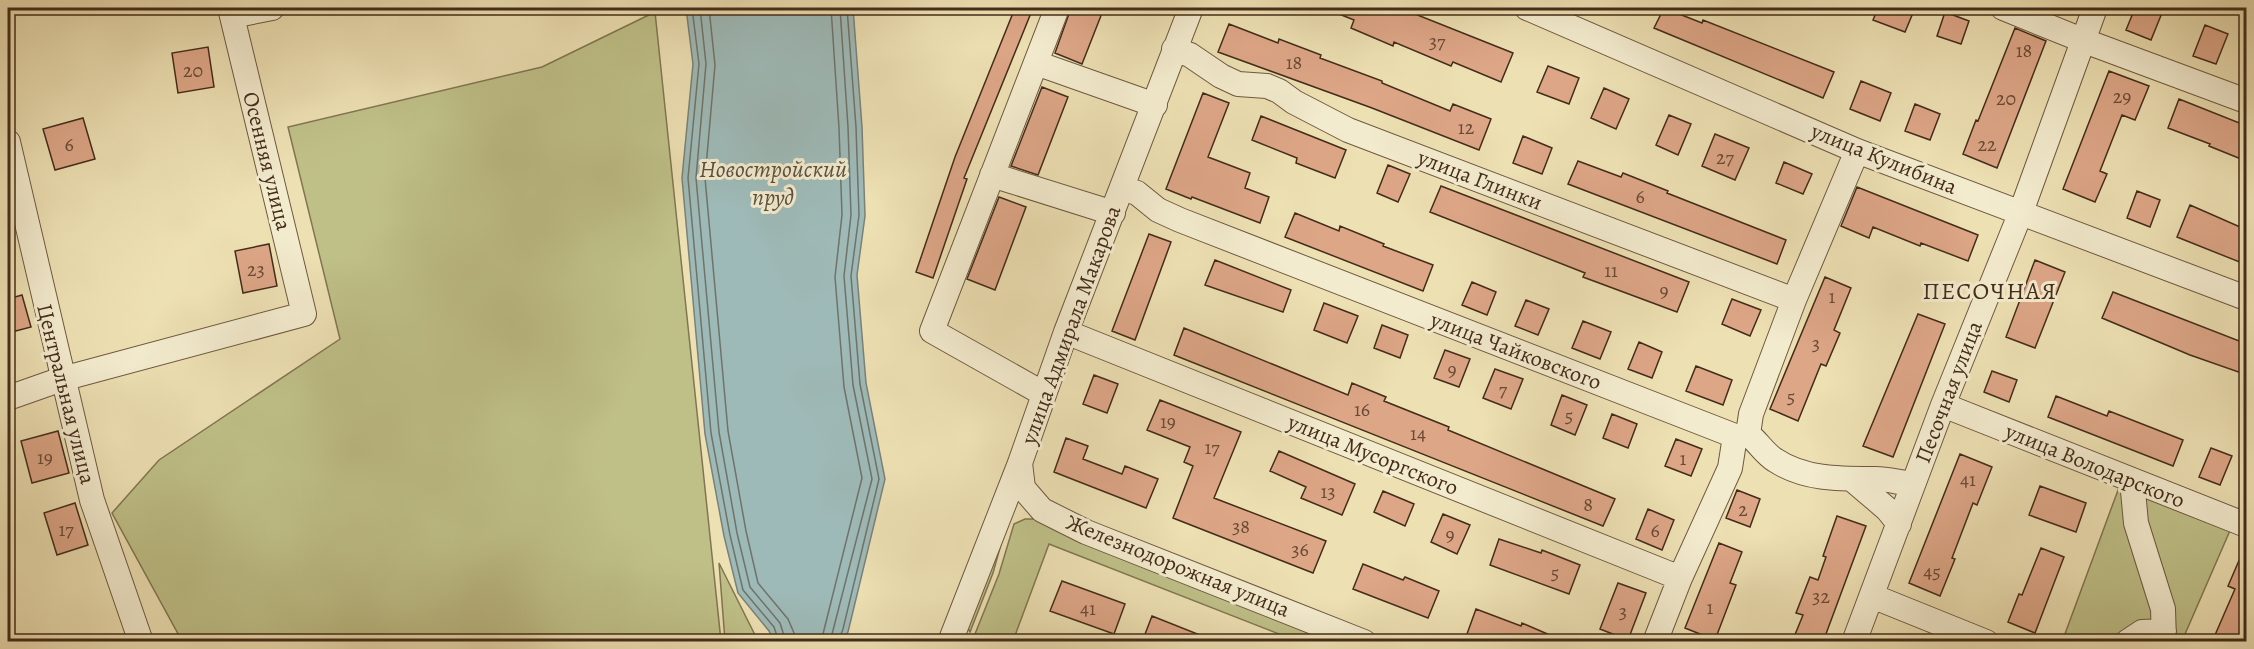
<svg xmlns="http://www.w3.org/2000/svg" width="2254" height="649" viewBox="0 0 2254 649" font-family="Alegreya,serif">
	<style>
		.green { fill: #bfc088; stroke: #817651; stroke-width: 1.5 }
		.water { fill: #9ebab8; stroke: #7a8179; stroke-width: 1.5 }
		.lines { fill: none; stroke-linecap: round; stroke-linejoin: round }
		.shore { stroke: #707369; stroke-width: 1.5 }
		.building { fill: #dda687; stroke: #432c1a; stroke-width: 1.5 }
		.minor-casing { stroke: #6e5940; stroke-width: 26 }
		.minor { stroke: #f3ebce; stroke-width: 24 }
		.labels { text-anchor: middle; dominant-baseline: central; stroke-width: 6; stroke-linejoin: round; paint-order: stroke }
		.number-label { font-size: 20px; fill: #6a4a35 }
		.street-label { font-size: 22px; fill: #432c1a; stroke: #f3ebce }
		.water-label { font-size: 24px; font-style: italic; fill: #5a5042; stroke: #f3ebce }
		.neighbourhood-label { font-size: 24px; letter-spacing: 1.5px; fill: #432c1a; stroke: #f3ebce }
	</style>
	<rect width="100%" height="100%" fill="#ede0b3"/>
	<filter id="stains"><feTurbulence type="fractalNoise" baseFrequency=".00333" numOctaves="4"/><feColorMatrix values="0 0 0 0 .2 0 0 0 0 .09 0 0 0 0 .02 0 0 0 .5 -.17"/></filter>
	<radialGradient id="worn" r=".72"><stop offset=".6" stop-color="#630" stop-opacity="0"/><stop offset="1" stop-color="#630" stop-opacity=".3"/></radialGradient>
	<path class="green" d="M655,12L721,641H182L112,513L159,460L340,339L288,127L542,67Z
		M2121,482L2232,526L2182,641L2062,642Z
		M1025,519H1038L1332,641H1297L1049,544L1013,641H996L975,634L999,574L1014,524Z
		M1005,530L993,573L970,632L967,627Z
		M719,563L758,641H725Z"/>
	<path class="water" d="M686,8H853L862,127L865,216L857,275L866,383L885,479L848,632L842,641H774L769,631L738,593L724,536L705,434L682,178L693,64Z"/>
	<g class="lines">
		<path class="shore" d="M692,8L699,64L688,178L711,433L730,535L743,590L774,627L779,642
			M700,8L706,64L696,178L719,432L737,533L750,587L780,623L786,642
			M709,8L715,65L705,178L728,431L746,531L758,583L788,619L794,633L795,642
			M821,642L862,478L844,387L835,277L842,215L839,128L831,8
			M830,642L872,479L853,385L844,276L851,215L848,127L840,8
			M838,642L843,629L879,479L860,384L851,276L859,215L856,127L847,8"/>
	</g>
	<path class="building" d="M1015,8H1033L964,178L967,179L933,278L916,272L955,157Z
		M1071,8H1104L1082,64L1055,53Z
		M1324,8H1400L1513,53L1501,82L1453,62L1451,66L1394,42L1393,46L1351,28L1354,20Z
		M1664,8L1702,23L1703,20L1834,72L1823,98L1654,28Z
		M1878,8H1915L1905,32L1873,20Z
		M2135,8H2164L2151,40L2126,30Z
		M1945,12L1969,21L1961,44L1937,36Z
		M1229,24L1278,43L1279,39L1321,55L1320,58L1382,81V83L1450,111L1453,104L1491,119L1479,150L1372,108L1218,52Z
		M2205,25L2228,34L2216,64L2193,56Z
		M2015,28L2046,41L1997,168L1963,154L1976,120L1978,121Z
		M208,47L214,87L178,93L172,53Z
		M1548,66L1579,78L1569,104L1537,92Z
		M2109,71L2149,86L2135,120L2122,115L2100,171L2107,174L2095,202L2063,189Z
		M1861,81L1891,93L1880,121L1850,109Z
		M1042,87L1068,97L1038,175L1011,166Z
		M1604,88L1629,99L1616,129L1591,118Z
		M1203,93L1229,103L1208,157L1250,173L1245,188L1269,197L1260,223L1192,197L1191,199L1166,189Z
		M2179,99L2247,126V145L2241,159L2209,146L2210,144L2168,128Z
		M1915,104L1940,114L1930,140L1905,131Z
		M1669,115L1691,124L1678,155L1656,145Z
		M1261,116L1346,150L1335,178L1296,163L1297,158L1252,140Z
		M83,118L95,159L55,170L43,129Z
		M1715,134L1749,148L1735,180L1702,166Z
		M1523,136L1552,148L1542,174L1513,163Z
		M1578,161L1621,177L1623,173L1668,191L1667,193L1786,240L1777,264L1568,184Z
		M1784,162L1812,174L1803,194L1776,183Z
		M1388,165L1410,174L1398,202L1377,193Z
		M1441,186L1689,282L1677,312L1583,277L1585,273L1430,212Z
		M1857,187L1978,235L1968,261L1921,243L1920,246L1873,227L1869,238L1841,226Z
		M2137,191L2160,200L2150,227L2127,218Z
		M999,197L1026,207L995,290L967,279Z
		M2190,205L2247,230V265L2177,237Z
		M1295,213L1339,231L1340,226L1384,244L1383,246L1433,265L1423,291L1285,237Z
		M1149,234L1171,242L1135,340L1112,331Z
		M269,244L277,286L243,293L235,251Z
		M1215,260L1291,290L1283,312L1205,285Z
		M2035,260L2065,272L2035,348L2006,337Z
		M1825,277L1851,288L1834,330L1840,333L1826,366L1821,364L1798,421L1770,409Z
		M1472,282L1496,292L1487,315L1462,305Z
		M2113,292L2247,344V375L2190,355L2102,318Z
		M22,295L31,327L8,333V299Z
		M1732,299L1761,310L1750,336L1722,324Z
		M1526,300L1549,309L1538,335L1515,326Z
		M1324,303L1358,316L1347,343L1314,330Z
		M1918,314L1945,324L1893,457L1863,446Z
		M1583,321L1611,332L1600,359L1572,348Z
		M1382,325L1408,335L1400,358L1374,348Z
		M1184,328L1348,395L1352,383L1386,397L1384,401L1449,427L1448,430L1615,499L1603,526L1174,355Z
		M1639,342L1662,352L1652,378L1628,369Z
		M1445,350L1470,359L1459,387L1434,378Z
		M1696,366L1732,380L1723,405L1686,391Z
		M1495,369L1523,379L1511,409L1483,398Z
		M1992,371L2017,380L2009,402L1984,392Z
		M1094,375L1118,384L1107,413L1083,404Z
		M1562,395L1587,405L1575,435L1551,425Z
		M2056,396L2107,416L2109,411L2183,440L2173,466L2048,417Z
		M1160,400L1241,432L1214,498L1326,541L1313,573L1173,518L1193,466L1184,462L1190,447L1147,430Z
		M1612,414L1637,424L1628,448L1603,438Z
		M58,431L69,473L32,483L21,441Z
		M1066,438L1088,446L1083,459L1122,474L1125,466L1158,479L1146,508L1054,472Z
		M1676,439L1702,449L1691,476L1665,466Z
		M2211,448L2232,456L2220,485L2199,477Z
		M1279,451L1355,484L1342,515L1301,498L1306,487L1270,471Z
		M1960,454L1992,467L1977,505L1973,503L1952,558L1955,559L1940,596L1909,583Z
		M2040,486L2086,503L2076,532L2029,515Z
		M1737,490L1760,499L1750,527L1726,518Z
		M1383,491L1414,504L1405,526L1374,512Z
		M75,503L88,545L57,555L44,513Z
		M1648,509L1674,520L1662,550L1636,539Z
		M1443,514L1470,525L1457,554L1431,542Z
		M1837,516L1866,526L1823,642H1792L1803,615L1796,613L1810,577L1818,580L1826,557L1823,556Z
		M1499,539L1541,553L1542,550L1580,565L1569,594L1490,565Z
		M2247,542V642H2212L2235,589L2228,586Z
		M1719,543L1742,552L1730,583L1736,585L1715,640L1685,628Z
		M2041,548L2064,557L2035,633L2008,622L2019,594L2022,595Z
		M1363,564L1403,580L1405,577L1439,591L1428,618L1353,589Z
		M1062,581L1125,604L1114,634L1050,611Z
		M1618,583L1646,593L1628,640L1600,629Z
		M1476,609L1521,626L1522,623L1566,642H1487L1467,634Z
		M1152,616L1215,641V642H1142Z"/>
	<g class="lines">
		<g class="minor-casing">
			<path id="minor" d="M1527,8L1857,151L2246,298
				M2003,8L2082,40L2246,101
				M232,16L272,8
				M1174,49L1190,55L1221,76L1238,84L1267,86L1279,91L1294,102L1348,130L1794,300
				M1036,63L1155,105
				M8,142L92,500L141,642
				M992,175L1113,213
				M1122,188L1137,193L1158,210L1180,220L1735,436L1748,434C1758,442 1765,454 1775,460C1805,480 1842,479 1876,479C1888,479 1901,483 1913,484
				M1066,332L1680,578
				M1044,394L932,331L1057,8
				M8,398L62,379L304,314L230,8
				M1943,405L2246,525
				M1748,434L1751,414L1794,300L1857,151
				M1020,463L1023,488L1042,510L1086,532L1364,642
				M1853,480L1887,509L1899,524
				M2132,480L2136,523L2163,609L2164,642
				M1872,596L1986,642
				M950,642L1020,463L1066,332L1191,8
				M1655,642L1680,578L1730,468L1735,436
				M1854,642L1943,405L2021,212L2095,8
				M2127,642L2142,632L2164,631"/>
		</g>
		<use href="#minor" class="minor"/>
	</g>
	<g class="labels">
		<g class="number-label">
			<text x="1437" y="41">37</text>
			<text x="2024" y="50">18</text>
			<text x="1294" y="62">18</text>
			<text x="193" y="70">20</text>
			<text x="2122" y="96">29</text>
			<text x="2006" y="98">20</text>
			<text x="1466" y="127">12</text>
			<text x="69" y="144">6</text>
			<text x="1987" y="144">22</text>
			<text x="1725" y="157">27</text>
			<text x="1640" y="196">6</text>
			<text x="256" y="269">23</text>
			<text x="1611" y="270">11</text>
			<text x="1664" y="290">9</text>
			<text x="1832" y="296">1</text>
			<text x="1816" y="343">3</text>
			<text x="1452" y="369">9</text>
			<text x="1503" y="389">7</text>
			<text x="1791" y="396">5</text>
			<text x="1362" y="409">16</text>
			<text x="1569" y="415">5</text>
			<text x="1168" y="421">19</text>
			<text x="1418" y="433">14</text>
			<text x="1212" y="447">17</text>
			<text x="45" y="457">19</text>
			<text x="1683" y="458">1</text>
			<text x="1968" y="479">41</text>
			<text x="1328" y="491">13</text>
			<text x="1588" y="504">8</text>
			<text x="1743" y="509">2</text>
			<text x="1241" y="526">38</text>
			<text x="66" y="529">17</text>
			<text x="1655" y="530">6</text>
			<text x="1450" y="534">9</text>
			<text x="1300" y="549">36</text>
			<text x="1932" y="571">45</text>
			<text x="1555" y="572">5</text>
			<text x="1821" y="596">32</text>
			<text x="1710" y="607">1</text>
			<text x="1088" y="608">41</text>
			<text x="1623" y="611">3</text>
		</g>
		<g class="street-label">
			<text transform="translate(1884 159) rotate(22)">улица Кулибина</text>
			<text transform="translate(267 161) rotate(76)">Осенняя улица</text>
			<text transform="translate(1480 180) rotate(21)">улица Глинки</text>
			<text transform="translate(1071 325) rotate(-70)">улица Адмирала Макарова</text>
			<text transform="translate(1516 351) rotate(21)">улица Чайковского</text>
			<text transform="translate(1949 392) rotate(-69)">Песочная улица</text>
			<text transform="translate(66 394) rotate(76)">Центральная улица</text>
			<text transform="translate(1373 455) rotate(22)">улица Мусоргского</text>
			<text transform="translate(2095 466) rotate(22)">улица Володарского</text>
			<text transform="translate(1178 566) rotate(22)">Железнодорожная улица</text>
		</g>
		<g class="water-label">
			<text x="773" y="169">Новостройский<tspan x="773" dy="28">пруд</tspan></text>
		</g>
		<g class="neighbourhood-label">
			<text x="1990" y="291">ПЕСОЧНАЯ</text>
		</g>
	</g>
	<rect width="2254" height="649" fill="none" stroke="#ede0b3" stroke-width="30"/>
	<rect x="9" y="9" width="2236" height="631" fill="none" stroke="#432c1a" stroke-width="3"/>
	<rect x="15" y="15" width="2224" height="619" fill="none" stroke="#432c1a" stroke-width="1.5"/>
	<rect width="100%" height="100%" filter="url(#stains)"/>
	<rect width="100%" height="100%" fill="url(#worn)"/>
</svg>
